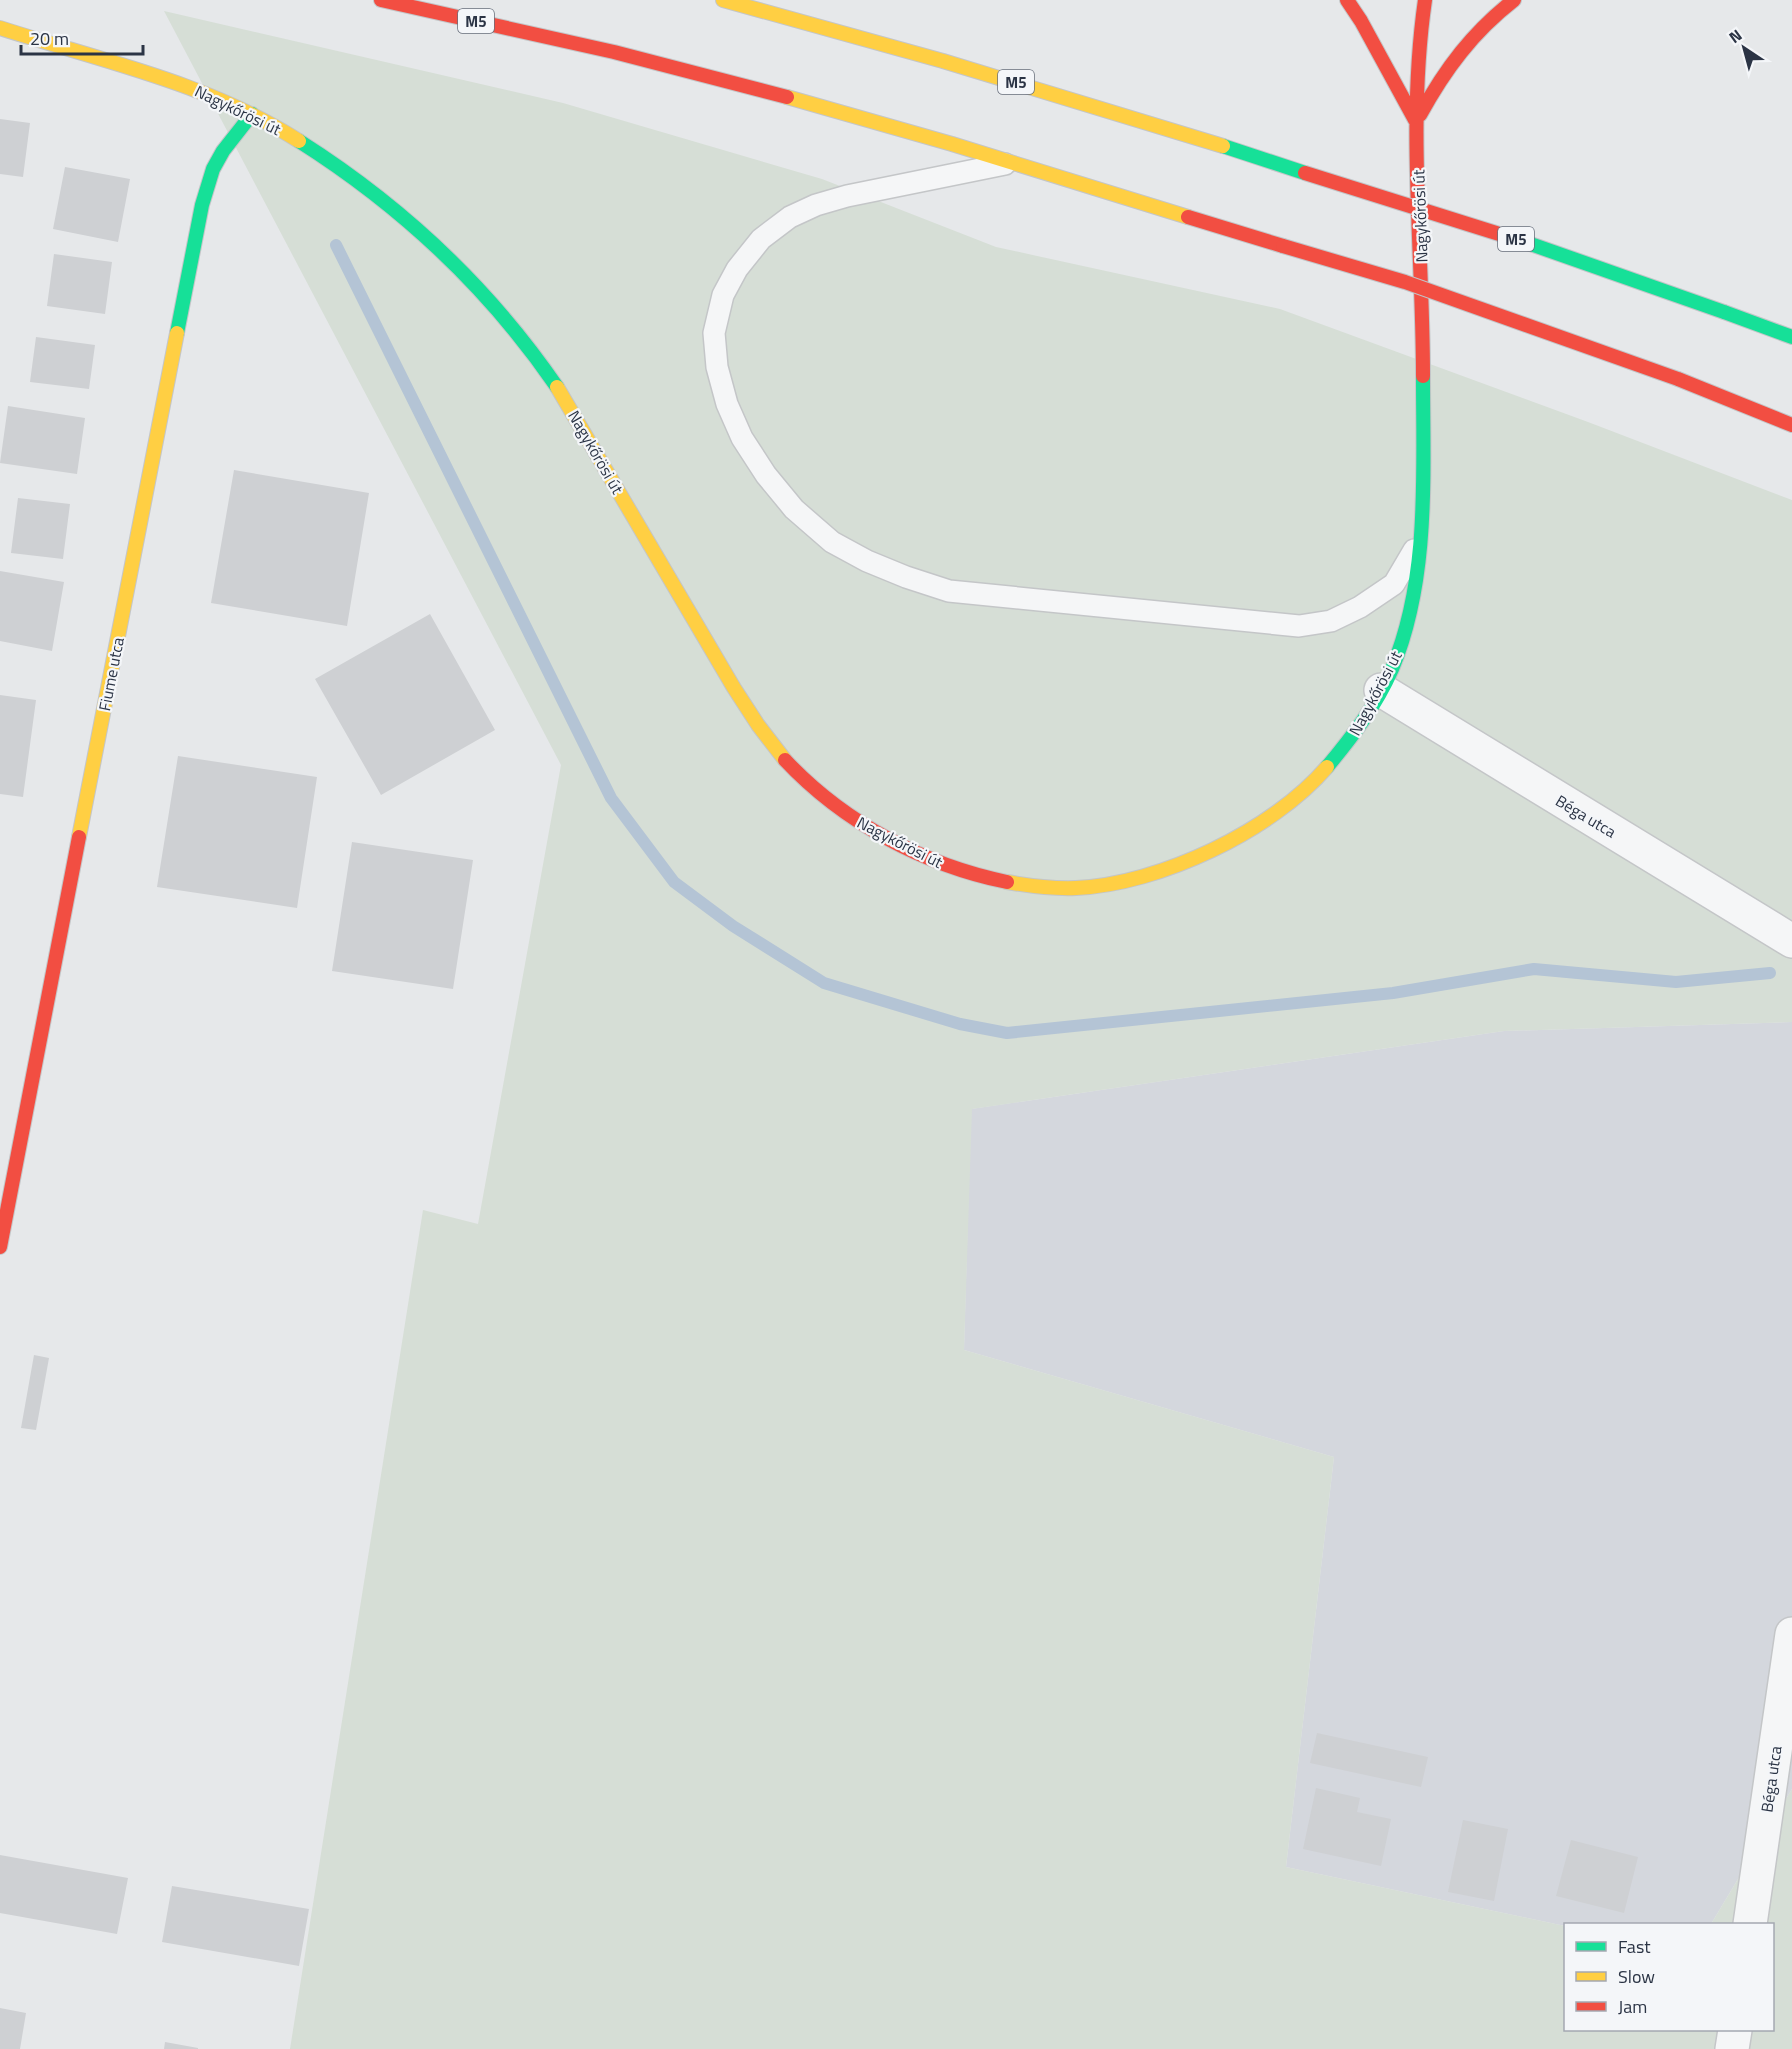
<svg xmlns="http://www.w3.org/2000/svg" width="1792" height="2049" viewBox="0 0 1792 2049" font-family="'Titillium Web',sans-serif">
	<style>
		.built { fill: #d4d7dd }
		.green { fill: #d6ded6 }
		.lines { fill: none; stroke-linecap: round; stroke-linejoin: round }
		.stream { stroke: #b4c4d5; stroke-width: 12 }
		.building { fill: #ced0d3 }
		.lane-casing { stroke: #c4c6c8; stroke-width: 24 }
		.street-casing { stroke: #c4c6c8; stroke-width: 36 }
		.fast-casing { stroke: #c4c6c8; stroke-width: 16 }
		.slow-casing { stroke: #c4c6c8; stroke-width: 16 }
		.jam-casing { stroke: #c4c6c8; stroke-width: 16 }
		.lane { stroke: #f5f6f7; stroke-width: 21 }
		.street { stroke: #f5f6f7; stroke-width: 33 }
		.fast { stroke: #16e098; stroke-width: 14 }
		.slow { stroke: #ffcf43; stroke-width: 14 }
		.jam { stroke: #f24e42; stroke-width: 14 }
		.fast-bridge-casing { stroke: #c2c5c8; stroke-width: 16; stroke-linecap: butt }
		.jam-bridge-casing { stroke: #c2c5c8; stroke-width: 16; stroke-linecap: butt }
		.fast-bridge { stroke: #16e098; stroke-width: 14 }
		.jam-bridge { stroke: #f24e42; stroke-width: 14 }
		.labels { text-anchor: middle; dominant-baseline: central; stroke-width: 4.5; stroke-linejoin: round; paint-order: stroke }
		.shield { fill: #f4f6f9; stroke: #676e7b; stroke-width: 1.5 }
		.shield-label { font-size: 15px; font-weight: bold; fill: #2b3445 }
		.street-label { font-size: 16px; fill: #2b3445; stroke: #f4f6f9 }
	</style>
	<rect width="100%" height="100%" fill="#e6e8ea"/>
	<path class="built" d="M1792,1022V1789L1711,1924L1565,1926L1286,1867L1334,1457L964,1350L971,1109L1504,1031Z"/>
	<path class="green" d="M164,11L563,103L822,179L996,247L1280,309L1588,422L1792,500V1022L1504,1031L972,1109L964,1350L1334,1457L1286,1867L1565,1926L1566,2030H1772V1924H1711L1792,1789V2049H290L423,1210L478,1224L561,765Z"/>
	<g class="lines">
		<path class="stream" d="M336,245L611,798L674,882L733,926L824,983L960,1024L1007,1033L1393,993L1534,969L1676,982L1770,973"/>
	</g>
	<path class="building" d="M0,119L30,123L23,177L0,174Z
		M65,167L130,179L118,242L53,229Z
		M54,254L112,262L105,314L47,306Z
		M36,337L95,345L89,389L30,382Z
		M8,406L85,418L77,474L0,463Z
		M234,470L369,493L347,626L211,603Z
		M18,498L70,504L63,559L11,553Z
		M0,571L64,582L52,651L0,641Z
		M430,614L495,730L381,795L315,679Z
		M0,695L36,700L23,797L0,794Z
		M178,756L317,777L297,908L157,887Z
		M352,842L473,860L453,989L332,971Z
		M34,1355L49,1358L36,1430L21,1428Z
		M1317,1733L1428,1757L1421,1787L1310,1763Z
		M1316,1788L1360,1798L1357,1812L1391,1819L1381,1866L1303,1849Z
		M1463,1820L1508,1829L1494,1901L1448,1892Z
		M1571,1840L1638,1857L1624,1913L1556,1896Z
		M0,1855L128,1878L117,1934L0,1913Z
		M172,1886L309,1909L299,1966L162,1942Z
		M0,2008L26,2013L20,2049H0Z
		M165,2042L198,2048V2049H164Z"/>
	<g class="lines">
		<g class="lane-casing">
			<path id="lane" d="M1005,164L847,196L816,205L790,217L761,239L737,269L723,295L714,333L717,367L727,404L742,438L766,475L794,509L832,542L867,561L906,577L949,591L1299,626L1331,621L1360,607L1394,584L1414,550"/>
		</g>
		<g class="street-casing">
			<path id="street" d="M1381,690L1792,941
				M1750,1924L1792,1634
				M1732,2049L1735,2030"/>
		</g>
		<g class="fast-casing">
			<path id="fast" d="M299,141C400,205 489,288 557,387
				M1223,146L1305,173
				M1724,312L1792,337
				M177,333L202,205L213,169L223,151L252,114
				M1327,767C1352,737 1376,706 1392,669C1430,578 1423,473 1423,376"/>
		</g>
		<g class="slow-casing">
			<path id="slow" d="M723,0L943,61L1223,146
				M0,28C102,61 208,83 299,141
				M787,97L952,144L1188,217
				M557,387L734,688L758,725L785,760
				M79,837L177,333
				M1007,882C1030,886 1052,889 1076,888C1160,884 1272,831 1327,767"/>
		</g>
		<g class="jam-casing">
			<path id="jam" d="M381,0L614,52L787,97
				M1347,0L1361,21L1415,120
				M1420,115C1445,69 1473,32 1514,0
				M1188,217L1283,246
				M1423,376C1423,251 1407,124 1425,0
				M1678,379L1792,425
				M785,760C844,823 924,865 1007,882
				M0,1247L79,837"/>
		</g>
		<use href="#lane" class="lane"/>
		<use href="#street" class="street"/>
		<use href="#fast" class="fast"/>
		<use href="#slow" class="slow"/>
		<use href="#jam" class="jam"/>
		<g class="fast-bridge-casing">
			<path id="fast-bridge" d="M1525,242L1724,312"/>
		</g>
		<g class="jam-bridge-casing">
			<path id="jam-bridge" d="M1305,173L1525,242
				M1283,246L1405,282L1678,379"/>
		</g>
		<use href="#fast-bridge" class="fast-bridge"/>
		<use href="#jam-bridge" class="jam-bridge"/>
	</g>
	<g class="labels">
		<g class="shield">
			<rect x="458" y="9" width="36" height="24" rx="4.5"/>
			<rect x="998" y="70" width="36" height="24" rx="4.5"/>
			<rect x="1498" y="227" width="36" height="24" rx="4.5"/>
		</g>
		<g class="shield-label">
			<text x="476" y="21">M5</text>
			<text x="1016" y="82">M5</text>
			<text x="1516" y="239">M5</text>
		</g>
		<g class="street-label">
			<text transform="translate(238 110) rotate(26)">Nagykőrösi út</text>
			<text transform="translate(1420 216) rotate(-92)">Nagykőrösi út</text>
			<text transform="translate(596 452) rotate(60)">Nagykőrösi út</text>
			<text transform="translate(111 674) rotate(-79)">Fiume utca</text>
			<text transform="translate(1375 693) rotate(-62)">Nagykőrösi út</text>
			<text transform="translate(1586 816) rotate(31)">Béga utca</text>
			<text transform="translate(900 842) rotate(27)">Nagykőrösi út</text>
			<text transform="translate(1771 1779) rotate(-82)">Béga utca</text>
		</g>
	</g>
	<rect x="1564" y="1923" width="210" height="108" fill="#f4f6f9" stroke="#a4a8b1" stroke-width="1.5"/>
	<rect x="1576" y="1942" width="30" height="9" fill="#16e098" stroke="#a4a8b1" stroke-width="1.5"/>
	<text x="1618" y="1953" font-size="18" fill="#2b3445">Fast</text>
	<rect x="1576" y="1972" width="30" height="9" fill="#ffcf43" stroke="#a4a8b1" stroke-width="1.5"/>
	<text x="1618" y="1983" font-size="18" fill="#2b3445">Slow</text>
	<rect x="1576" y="2002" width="30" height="9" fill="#f24e42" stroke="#a4a8b1" stroke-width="1.5"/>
	<text x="1618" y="2013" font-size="18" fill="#2b3445">Jam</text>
	<g transform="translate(1744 48) rotate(324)" stroke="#f4f6f9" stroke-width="4.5" paint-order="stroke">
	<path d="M0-4.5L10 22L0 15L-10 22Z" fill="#2b3445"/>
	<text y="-9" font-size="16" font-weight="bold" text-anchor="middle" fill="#2b3445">N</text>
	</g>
	<path d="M21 45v9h122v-9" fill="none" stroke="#2b3445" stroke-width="3"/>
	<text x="30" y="45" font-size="18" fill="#2b3445" stroke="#f4f6f9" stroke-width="4.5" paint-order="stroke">20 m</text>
</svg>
